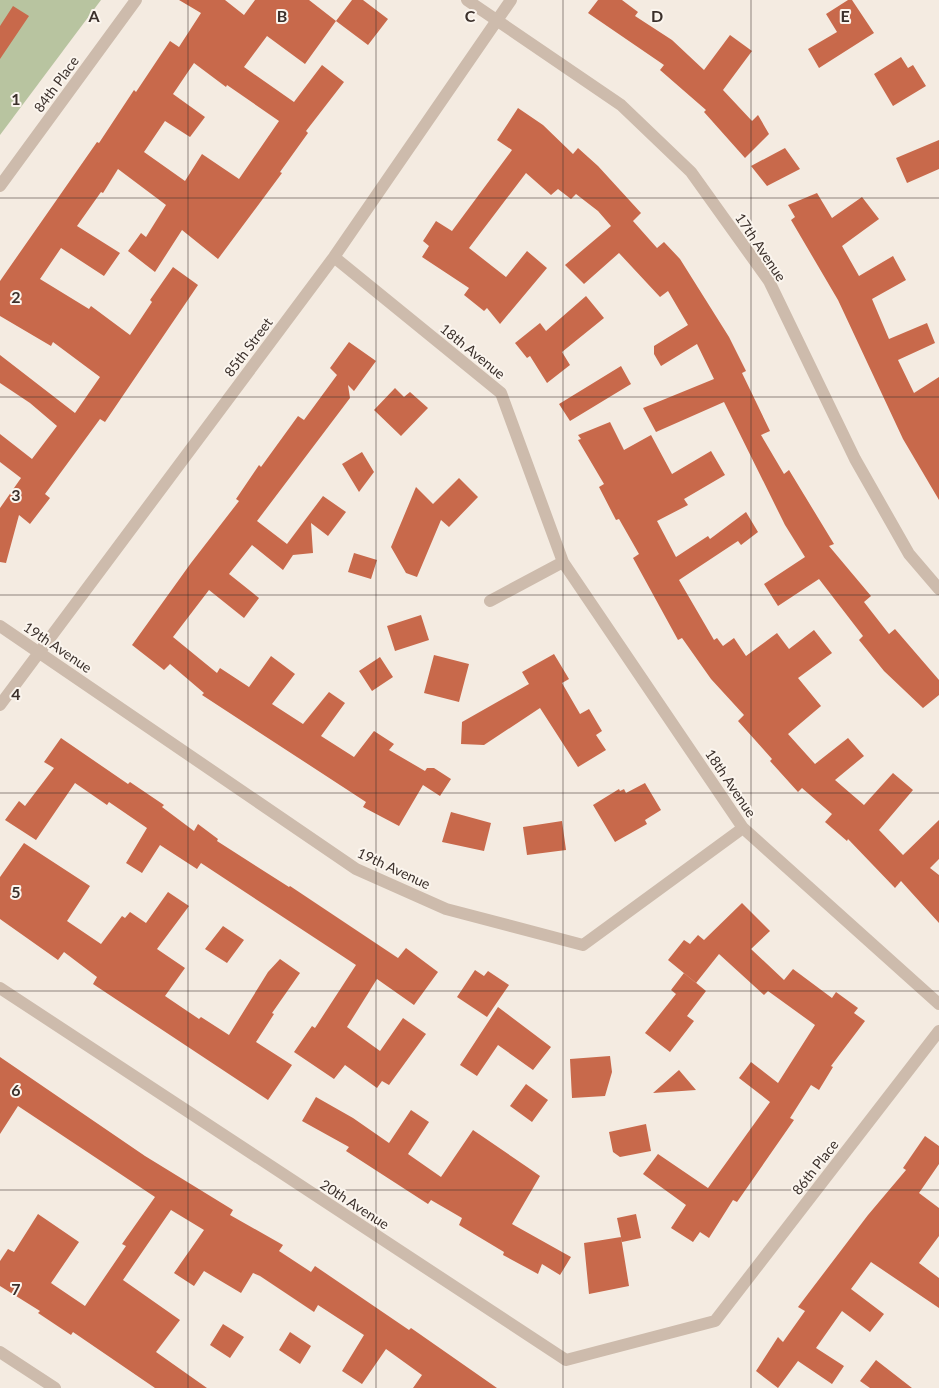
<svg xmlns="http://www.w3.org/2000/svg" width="939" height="1388" viewBox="0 0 939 1388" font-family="Lato,sans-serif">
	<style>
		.green { fill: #b8c4a0 }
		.building { fill: #c8694b; fill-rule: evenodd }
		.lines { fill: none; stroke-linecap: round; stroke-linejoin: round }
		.minor { stroke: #cdbbac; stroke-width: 12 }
		.grid { fill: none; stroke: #3b302b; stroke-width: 1; stroke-opacity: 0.55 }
		.labels { text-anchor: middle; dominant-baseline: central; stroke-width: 4; stroke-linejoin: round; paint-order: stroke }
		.street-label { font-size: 14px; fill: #3b302b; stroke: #fbf5ee }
		.grid-label { font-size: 16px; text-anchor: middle; font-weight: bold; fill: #3b302b; stroke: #fbf5ee; stroke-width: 4; stroke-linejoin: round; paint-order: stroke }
	</style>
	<rect width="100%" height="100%" fill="#f4ebe1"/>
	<path class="green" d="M0,0H101L0,135Z"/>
	<path class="building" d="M179,0H225L244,15L255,0H309L336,21L305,64L267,36L244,67L294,102L322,65L344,82L306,131L308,133L280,172L282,173L218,259L182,230L155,272L128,251L141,233L146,237L166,205L118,169L103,193L101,192L77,226L120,253L104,276L61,248L40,279L89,309L91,306L130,335L152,302L150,300L173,267L198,285L105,422L100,419L45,494L50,498L30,524L19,515L6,563L0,562V508L21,478L0,462V434L32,459L57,426L30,403L0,383V355L75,413L100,377L53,342L51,346L0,316V281L97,142L99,143L134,90L136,92L170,41L179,47L201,13ZM194,63L226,87L227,85L279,121L239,179L202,154L185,181L144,152L165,121L190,137L205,117L173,94Z
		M352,0H363L388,19L368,45L336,21Z
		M598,0H622L638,12L635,16L672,40L704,70L730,35L752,51L723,90L752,121L758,115L769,134L745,158L704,112L706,110L660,70L664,65L588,13Z
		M848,0H852L874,33L819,68L808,49L837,32L826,14Z
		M13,6L29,16L0,59V26Z
		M901,57L908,68L913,65L926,86L893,106L874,74Z
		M518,108L543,125L573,154L578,148L598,166L641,213L633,221L657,248L664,242L680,259L729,337L746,371L742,373L770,431L761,435L784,474L789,470L834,544L829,546L871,596L864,602L889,634L895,629L939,680V695L923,708L884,671L859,640L863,636L819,579L778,606L769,592L764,584L805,557L785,525L724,402L656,432L643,408L714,379L697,344L661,366L654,354V346L688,325L668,291L660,297L619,253L584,284L565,265L611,226L598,211L576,194L571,199L558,189L551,195L526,173L469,248L506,277L527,251L547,268L500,324L487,308L484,311L464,295L469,288L422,257L429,246L423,241L436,221L452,231L512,150L497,140Z
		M939,140V169L907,183L896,158Z
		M785,148L800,169L767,186L751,166Z
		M817,193L832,218L862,197L879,219L842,246L859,276L893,256L906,280L872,299L889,339L927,323L935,343L898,360L914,393L939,377V500L903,439L838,300L791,220L795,217L788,205Z
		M586,296L604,318L562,352L570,365L547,383L530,356L527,358L515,343L540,323L546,331Z
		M349,342L376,361L354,391L348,385L350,398L257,521L287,544L323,496L346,512L328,536L311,523L313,553L293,555L283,570L252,545L229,574L259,598L244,618L209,590L173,637L217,673L220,668L249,687L271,656L295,674L272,704L303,724L329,692L345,703L321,736L354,757L374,731L394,744L389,750L425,771L427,768H434L451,779L440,796L423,785L399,826L363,807L366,802L202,695L204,693L170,664L164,670L132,645L191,563L239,501L236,499L259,465L261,467L298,416L304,420L337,375L330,368Z
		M621,366L631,384L570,421L559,404Z
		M395,388L404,397L410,392L428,408L401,436L374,410Z
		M610,422L624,450L651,435L672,474L711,451L725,475L684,499L688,505L657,521L676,557L708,536L710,539L746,512L758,532L741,545L738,541L679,580L714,640L717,638L723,646L734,638L746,656L777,633L789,649L814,630L832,653L798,678L821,706L788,734L815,764L848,738L864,756L835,780L864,805L893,773L913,790L879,830L903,855L939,820V859L930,868L939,875V923L901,881L895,888L848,839L847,841L825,822L832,814L802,788L798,792L770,761L772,759L738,721L744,715L711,679L682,638L678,640L633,558L639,554L619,519L616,520L599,487L604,484L578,440L581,439L578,435Z
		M362,452L374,472L359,492L342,464Z
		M459,478L478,497L449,527L441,520L417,577L406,573L391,547L416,487L433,504Z
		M354,553L377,560L371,579L348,572Z
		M421,615L429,640L395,651L387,626Z
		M554,654L569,679L562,683L580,714L589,709L602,731L596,735L606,750L578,767L540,708L484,745L461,744L462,722L529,684L522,672Z
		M434,655L469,664L459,702L424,693Z
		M380,657L393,677L372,691L359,671Z
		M61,738L128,784L130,782L164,805L162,807L194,831L198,824L218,839L217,841L289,887L290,886L398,958L406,948L438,972L414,1005L377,979L347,1027L380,1051L403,1018L426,1034L389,1085L382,1081L377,1088L345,1065L334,1079L294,1052L312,1026L315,1028L356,965L201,863L197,869L160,845L142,873L126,863L147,828L109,802L107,805L75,783L36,840L5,820L19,801L25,806L54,768L44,762Z
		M645,783L661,810L645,820L647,824L615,842L593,805L619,789L620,791L624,789L626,793Z
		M451,812L491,823L484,851L442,842Z
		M562,821L566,850L527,855L523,827Z
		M24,843L90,886L67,921L101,944L122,916L125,918L130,912L146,923L168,892L189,906L157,949L185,968L165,996L199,1019L201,1017L229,1035L268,972L280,959L300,973L272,1013L274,1014L256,1042L292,1065L268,1100L93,984L97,977L64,952L58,960L0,919V877Z
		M742,903L770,931L751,949L784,980L793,969L832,998L836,992L858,1008L854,1013L865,1021L831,1066L833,1067L819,1090L811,1085L790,1118L794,1120L737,1202L733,1200L709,1238L700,1232L693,1242L671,1228L686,1205L643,1174L658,1154L708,1188L770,1102L739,1078L751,1062L778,1083L815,1025L768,991L764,995L719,954L696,983L668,960L684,940L690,944L698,935L704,940Z
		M223,926L244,940L227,963L205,949Z
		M475,970L484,976L488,971L509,985L487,1017L457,997Z
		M684,973L706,991L687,1016L694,1021L670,1052L645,1033L676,994L671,990Z
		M498,1007L551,1047L533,1070L498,1045L477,1076L460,1065Z
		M610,1056L612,1072L605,1096L572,1098L570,1059Z
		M0,1057L145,1156L233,1210L230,1215L283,1245L279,1251L311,1272L315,1266L409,1330L411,1328L497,1388H413L422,1375L386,1349L362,1384L342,1371L364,1335L318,1305L314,1312L260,1276L253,1273L241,1293L204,1271L194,1286L174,1273L204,1230L171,1210L123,1280L180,1320L156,1352L207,1388H155L73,1332L71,1335L38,1313L40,1311L0,1286V1261L8,1249L14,1252L38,1214L79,1242L51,1283L85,1306L126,1246L122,1244L155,1197L18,1106L0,1134Z
		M679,1070L696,1090L653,1093Z
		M526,1084L548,1100L532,1122L510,1106Z
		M316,1097L353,1118L389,1143L411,1110L429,1122L408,1154L441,1177L473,1130L530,1169L540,1176L512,1224L571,1257L560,1275L542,1264L538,1274L503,1255L504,1252L459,1225L462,1218L431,1200L428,1204L346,1151L349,1147L302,1121Z
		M646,1124L651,1151L620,1157L613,1152L609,1132Z
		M925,1136L939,1146V1164L919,1193L939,1208V1236L919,1263L939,1278V1308L871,1262L851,1289L884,1314L870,1332L842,1311L816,1348L844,1366L832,1384L798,1361L778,1388L756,1371L778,1337L783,1342L805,1311L798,1307L868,1215L906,1170L903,1168Z
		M636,1214L641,1238L622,1242L617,1218Z
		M621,1237L629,1286L589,1294L584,1243Z
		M223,1324L244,1337L230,1358L210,1345Z
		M290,1332L311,1346L300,1364L279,1350Z
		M876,1360L912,1388H870L860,1381Z"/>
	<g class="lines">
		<path class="minor" d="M467,0L621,105L691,172L769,281L855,459L909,554L939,589
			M0,186L136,0
			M334,257L501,393L563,562L743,828L939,1004
			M490,601L563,562
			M0,626L356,869L446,909L583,945L743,828
			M0,705L334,257L511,0
			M0,988L566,1360L715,1321L939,1031
			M0,1352L55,1388"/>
	</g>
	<path class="grid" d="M188,0V1388M376,0V1388M563,0V1388M751,0V1388M0,198H939M0,397H939M0,595H939M0,793H939M0,991H939M0,1190H939"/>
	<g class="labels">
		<g class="street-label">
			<text transform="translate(56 84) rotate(-54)">84th Place</text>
			<text transform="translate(761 247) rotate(56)">17th Avenue</text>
			<text transform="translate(248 347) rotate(-53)">85th Street</text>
			<text transform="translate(473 351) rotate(39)">18th Avenue</text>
			<text transform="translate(58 647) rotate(34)">19th Avenue</text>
			<text transform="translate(731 783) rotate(56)">18th Avenue</text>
			<text transform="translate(394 868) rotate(25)">19th Avenue</text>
			<text transform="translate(815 1167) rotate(-52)">86th Place</text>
			<text transform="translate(355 1204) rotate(33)">20th Avenue</text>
		</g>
	</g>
	<g class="grid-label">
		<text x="94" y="22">A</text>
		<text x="282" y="22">B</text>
		<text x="470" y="22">C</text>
		<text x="657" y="22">D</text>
		<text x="845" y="22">E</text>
		<text x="16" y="105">1</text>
		<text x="16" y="303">2</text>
		<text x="16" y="501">3</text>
		<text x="16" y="700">4</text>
		<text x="16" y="898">5</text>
		<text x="16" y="1096">6</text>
		<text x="16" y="1295">7</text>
	</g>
</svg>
